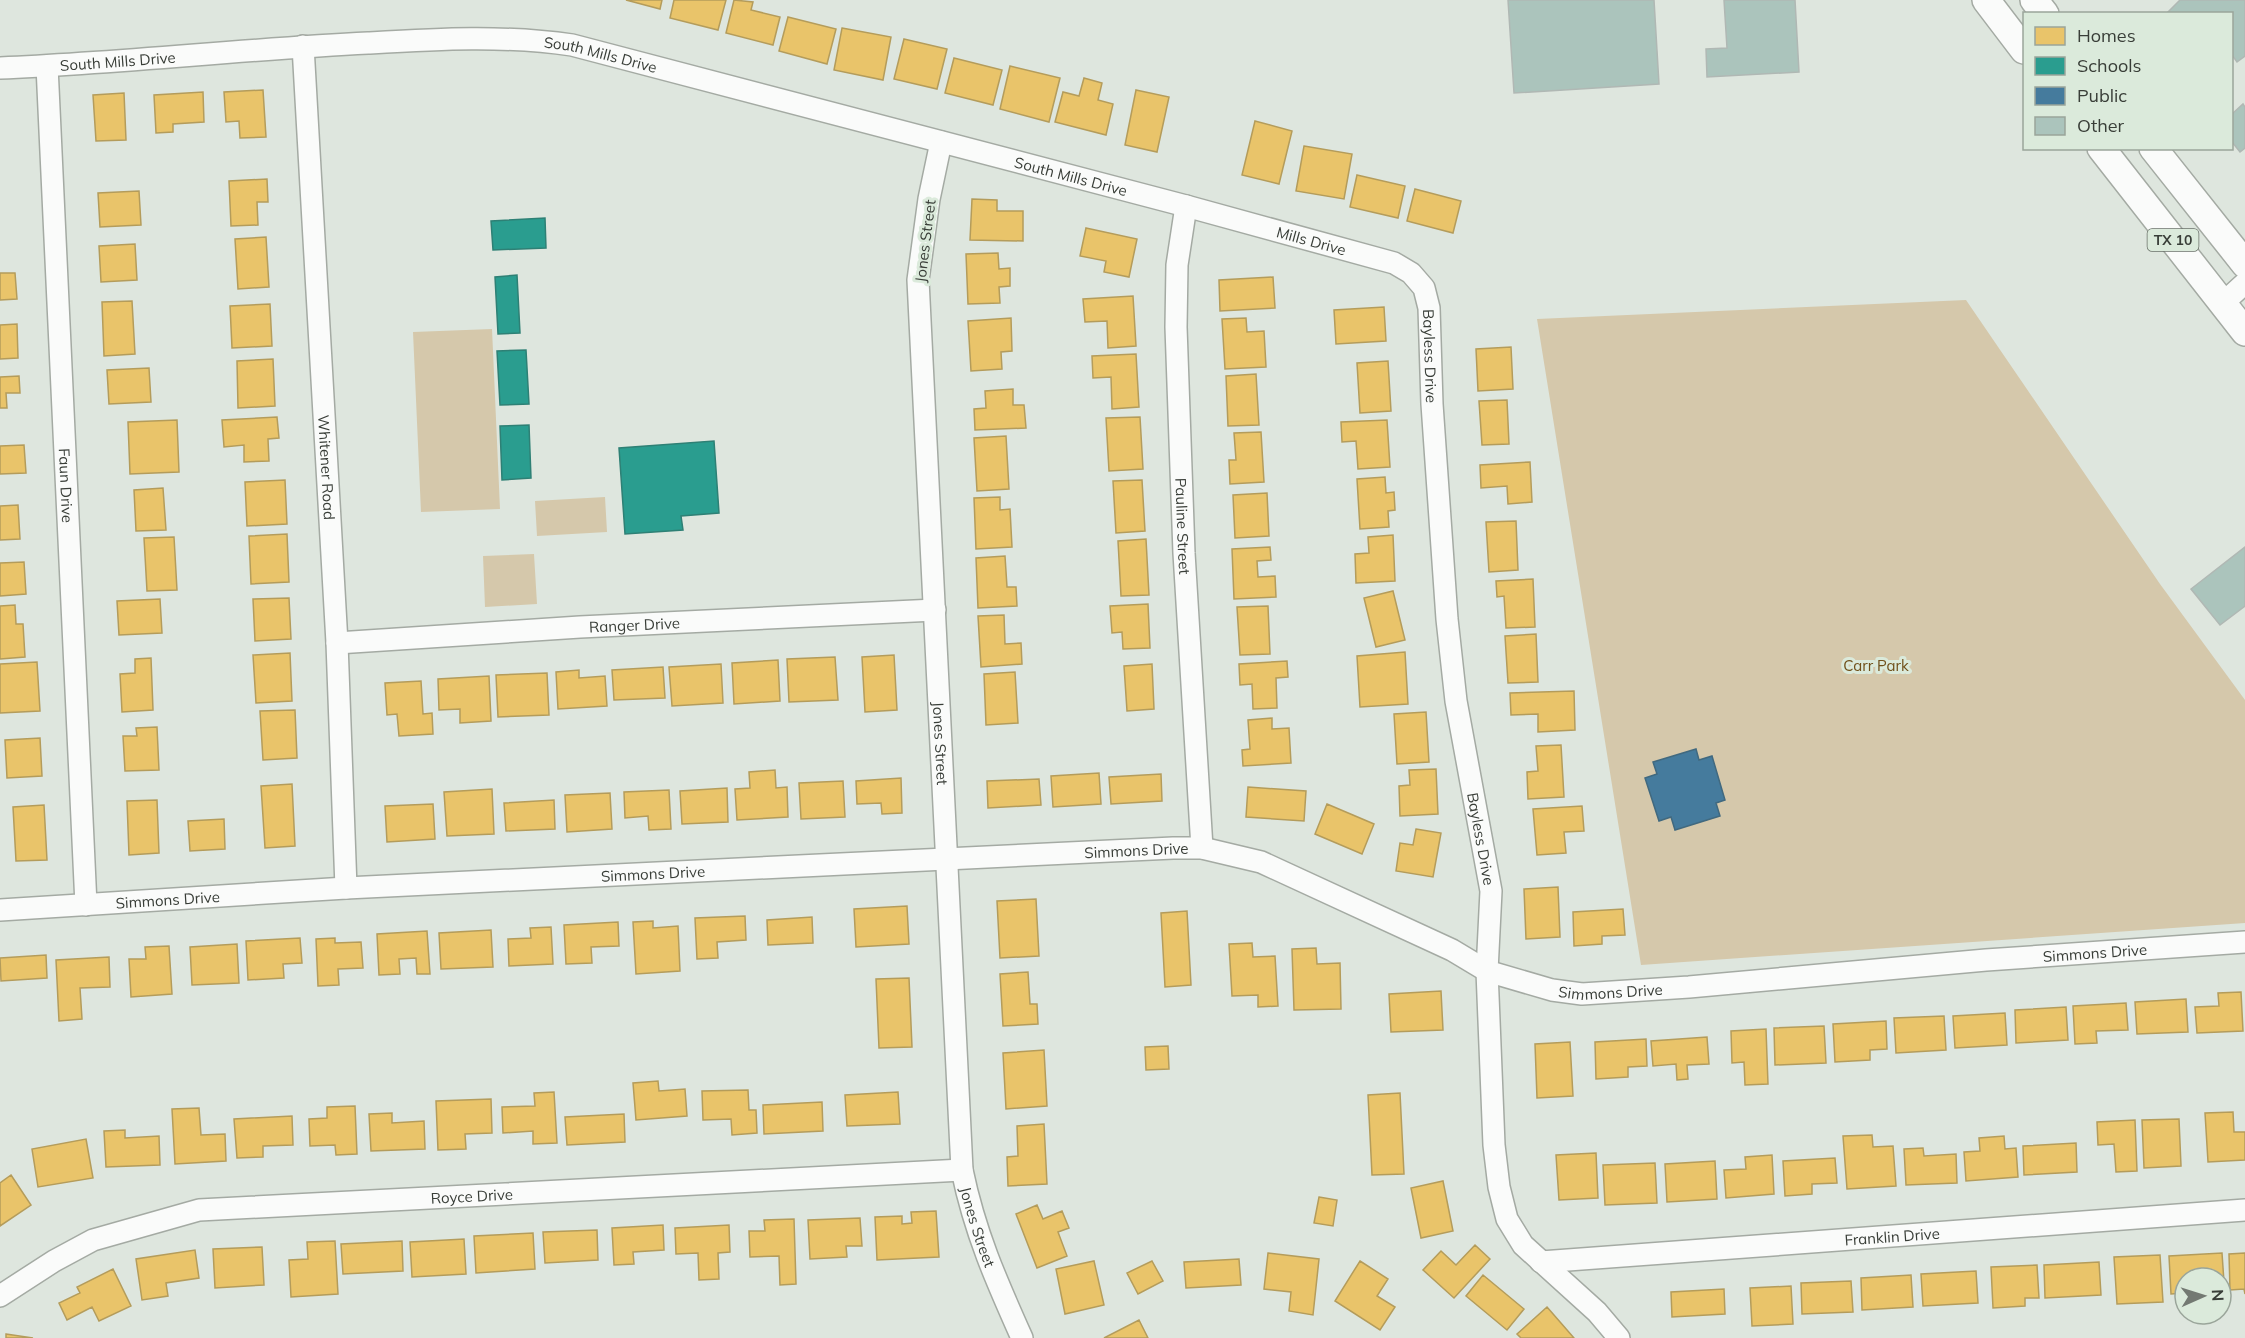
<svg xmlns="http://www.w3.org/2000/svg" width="2245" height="1338" viewBox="0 0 2245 1338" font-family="Mulish,sans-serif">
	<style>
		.green { fill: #d5c8ab }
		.homes { fill: #e9c46a; stroke: #b49c5b; stroke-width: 1.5 }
		.schools { fill: #2a9d8f; stroke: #2e8075; stroke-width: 1.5 }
		.public { fill: #457b9d; stroke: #41697f; stroke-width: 1.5 }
		.building { fill: #abc4bc; stroke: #b0b8b4; stroke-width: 1.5 }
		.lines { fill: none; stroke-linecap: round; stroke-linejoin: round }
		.minor-casing { stroke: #a4aaa3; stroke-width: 24 }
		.major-casing { stroke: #a4aaa3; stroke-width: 30 }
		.minor { stroke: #fafbfa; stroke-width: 21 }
		.major { stroke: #fafbfa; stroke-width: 27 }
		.labels { text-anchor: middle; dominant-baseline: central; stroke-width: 6; stroke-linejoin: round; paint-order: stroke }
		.shield { fill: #dbeadb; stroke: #6a7269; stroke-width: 1.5 }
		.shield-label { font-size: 14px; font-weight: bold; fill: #393e38 }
		.street-label { font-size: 15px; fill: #393e38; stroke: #dbeadb }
		.park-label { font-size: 15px; fill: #70501a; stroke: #dbeadb }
	</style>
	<rect width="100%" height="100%" fill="#dee6de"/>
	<path class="green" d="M1966,300L2160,584L2245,700V923L1641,965L1537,319Z
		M492,329L500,509L421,512L413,332Z
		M605,497L607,532L537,536L535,501Z
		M534,554L537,604L485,607L483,556Z"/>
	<path class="homes" d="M626,0H662L660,9Z
		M674,0H726L718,30L670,18Z
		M734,0L753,2L751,10L780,17L773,45L726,33Z
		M788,17L836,29L827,64L779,51Z
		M842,28L891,37L883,80L834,70Z
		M904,39L947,49L937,89L894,79Z
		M954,58L1002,70L993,105L945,93Z
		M1010,66L1060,78L1049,122L1000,109Z
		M1084,78L1102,83L1098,100L1113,104L1106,135L1055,122L1063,92L1079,96Z
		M263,90L266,137L240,138L239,121L226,122L224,92Z
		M1136,90L1169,97L1157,152L1125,145Z
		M203,92L204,122L173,124V132L156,133L154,95Z
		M124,93L126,140L96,141L93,95Z
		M1255,121L1292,131L1279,184L1242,175Z
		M1304,146L1352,154L1344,199L1296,191Z
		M1357,175L1405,186L1398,218L1350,207Z
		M267,179L268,202H257L258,225L231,226L229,181Z
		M1415,189L1461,201L1453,233L1407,221Z
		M139,191L141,225L100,227L98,193Z
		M972,199L997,200V211H1023V241L970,240Z
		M1086,228L1137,239L1129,277L1104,272L1106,261L1080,256Z
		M266,237L269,287L238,289L235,239Z
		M135,244L137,280L101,282L99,246Z
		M998,253L999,269L1010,268V286L999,287L1000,303L968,304L966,254Z
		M0,273H15L17,299L0,300Z
		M1273,277L1275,308L1220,311L1219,280Z
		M1133,296L1136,346L1108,348L1107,321L1085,322L1083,299Z
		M132,301L135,354L104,356L102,302Z
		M270,304L272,346L232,348L230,306Z
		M1384,307L1386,341L1336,344L1334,310Z
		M1011,318L1012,351L1001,352L1002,369L971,371L968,321Z
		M1246,318L1247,332L1264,331L1266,367L1225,369L1222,319Z
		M17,324L18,358L0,359V325Z
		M1511,347L1513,389L1478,391L1476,349Z
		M1136,354L1139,407L1112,409L1111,377L1093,378L1092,356Z
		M273,359L275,406L238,408L237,361Z
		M1388,361L1391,411L1360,413L1357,363Z
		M149,368L151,402L109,404L107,370Z
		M1256,374L1259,425L1228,426L1226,376Z
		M19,376L20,393H6L7,408H0V377Z
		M1013,389V405H1024L1026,428L975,430L974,409L986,408L985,391Z
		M1507,400L1509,444L1482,445L1479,401Z
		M277,417L279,438L268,439L269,461L244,462V445L224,447L222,420Z
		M1140,417L1143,469L1109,471L1106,418Z
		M177,420L179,472L130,474L128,422Z
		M1387,420L1390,467L1358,469L1356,441L1342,442L1341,422Z
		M1261,432L1264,482L1230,484L1229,460H1236L1234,433Z
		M1006,436L1009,489L977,491L974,438Z
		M24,445L26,473L0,474V446Z
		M1530,462L1532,502L1508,504L1507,486L1481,488L1480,465Z
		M1385,477L1386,493L1394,492L1395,510L1388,511L1389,527L1360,529L1357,479Z
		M285,480L287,524L247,526L245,482Z
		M1142,480L1145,531L1116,533L1113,481Z
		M163,488L166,530L136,531L134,490Z
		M1267,493L1269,536L1235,538L1233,495Z
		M1000,497V510L1010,509L1012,547L976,549L974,498Z
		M18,505L20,539L0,540V506Z
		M1516,521L1518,570L1489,572L1486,522Z
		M287,534L289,582L251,584L249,536Z
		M1393,535L1395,581L1356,583L1355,554L1369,553L1368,537Z
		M174,537L177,590L147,591L144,538Z
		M1146,539L1149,595L1121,596L1118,541Z
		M1270,547L1271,560L1257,561L1258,577L1275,576L1276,597L1234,599L1232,549Z
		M1005,556L1007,587H1016L1017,606L978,608L976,558Z
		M24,562L26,594L0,596V563Z
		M1533,579L1535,627L1506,628L1504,596L1497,597L1496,581Z
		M1393,591L1405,640L1376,647L1364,598Z
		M289,598L291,639L255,641L253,599Z
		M160,599L162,633L119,635L117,601Z
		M1148,604L1150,648L1123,649L1122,632L1112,633L1110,606Z
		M15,605L16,624H23L25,657L0,659V606Z
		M1268,606L1270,654L1240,655L1237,607Z
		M1004,615L1005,644L1021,643L1022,664L981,667L978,616Z
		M1536,634L1538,682L1508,683L1505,636Z
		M1405,652L1408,704L1360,707L1357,656Z
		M290,653L292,701L256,703L253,655Z
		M894,655L897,710L865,712L862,657Z
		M835,657L838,700L789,702L787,659Z
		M151,658L153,710L122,712L120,674L135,673V659Z
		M778,660L780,701L734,704L732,663Z
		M1287,661L1288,677L1276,678L1277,708L1253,709L1252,684L1240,685L1239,664Z
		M37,662L40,711L0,713V664Z
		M721,664L723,703L672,706L669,667Z
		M1152,664L1154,709L1127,711L1124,666Z
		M663,667L665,698L614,700L612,670Z
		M579,670V678L605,676L607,706L558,709L556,672Z
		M1015,672L1018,723L986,725L984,674Z
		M547,673L549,715L498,717L496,675Z
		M489,676L491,721L460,723V709L439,710L438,679Z
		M421,681L423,714L432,713L433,734L399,736L397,714L387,715L385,683Z
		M1574,691L1575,730L1538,732V714L1511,715L1510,693Z
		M295,710L297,758L263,760L260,711Z
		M1426,712L1429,762L1397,764L1394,714Z
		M1272,718V729L1289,728L1291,763L1243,766L1242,750L1250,749L1248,720Z
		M157,727L159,770L125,771L123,736H137L136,728Z
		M40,738L42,776L7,778L5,740Z
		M1561,745L1564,797L1528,799L1527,772L1538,771L1536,746Z
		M1436,769L1438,814L1400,816L1399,786L1410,785L1409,770Z
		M775,770L776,788L787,787L788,817L737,820L735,789L750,788L749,772Z
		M1099,773L1101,804L1053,807L1051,776Z
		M1161,774L1162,801L1111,804L1109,777Z
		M901,778L902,813L882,814L881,803L857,804L856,781Z
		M1039,779L1041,805L988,808L987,781Z
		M843,781L845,817L801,819L799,783Z
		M292,784L295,846L265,848L261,786Z
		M1248,787L1306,791L1304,821L1246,817Z
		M727,788L728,822L682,824L680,791Z
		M492,789L494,834L447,836L444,792Z
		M669,790L671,829L649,830L648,816L625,818L624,792Z
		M610,793L612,829L567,832L565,795Z
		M157,800L159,853L129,855L127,801Z
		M554,800L555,829L506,831L504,803Z
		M433,804L435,839L387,842L385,806Z
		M1327,804L1374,824L1362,854L1315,834Z
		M44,805L47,860L16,861L13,807Z
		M1582,806L1584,831L1564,832L1566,853L1537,855L1533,809Z
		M224,819L225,849L190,851L188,821Z
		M1416,829L1441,833L1433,877L1396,871L1400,843L1413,845Z
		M1558,887L1560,937L1526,939L1524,889Z
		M1036,899L1039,956L1000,958L997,901Z
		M907,906L909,944L856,947L854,909Z
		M1623,909L1625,935L1602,936V944L1574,946L1573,912Z
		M1187,911L1191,985L1165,987L1161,913Z
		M745,916L746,940L717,942L718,958L697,959L695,918Z
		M812,917L813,943L768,945L767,920Z
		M653,921V928L678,926L680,971L636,974L633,922Z
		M618,922L619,946L591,947L592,963L566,964L564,925Z
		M551,927L553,964L509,966L508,939L531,938L530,928Z
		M491,930L493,967L441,969L439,933Z
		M427,931L430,974H417L416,958L399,959L400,974L379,975L377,934Z
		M300,938L302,963L283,964L284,978L248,980L246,941Z
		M335,938V943L361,942L363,968L338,969L339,985L318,986L316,939Z
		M1252,943L1253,957L1275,956L1278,1006L1258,1007V995L1232,996L1229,944Z
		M237,944L239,983L192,985L190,947Z
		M169,946L172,994L131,997L129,959H146L145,947Z
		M1316,948L1317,964L1340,963L1341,1009L1294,1010L1292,949Z
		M46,955L47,978L1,981L0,958Z
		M109,957L110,987L80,988L82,1019L59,1021L56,960Z
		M1028,972L1030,1004H1037L1038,1024L1003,1026L1000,974Z
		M909,978L912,1047L879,1048L876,979Z
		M1441,991L1443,1030L1391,1032L1389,994Z
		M2241,992L2243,1031L2197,1033L2195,1007L2219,1006L2218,993Z
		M2186,999L2188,1032L2137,1034L2135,1002Z
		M2126,1003L2128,1030L2096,1031L2097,1043L2075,1044L2073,1006Z
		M2066,1007L2068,1040L2016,1043L2015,1010Z
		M2005,1013L2007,1045L1955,1048L1953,1016Z
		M1944,1016L1946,1050L1896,1053L1894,1018Z
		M1886,1021L1887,1049L1870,1050V1060L1835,1062L1833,1024Z
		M1824,1026L1826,1063L1775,1065L1774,1028Z
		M1766,1029L1768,1084L1745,1085L1744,1062L1732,1063L1731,1031Z
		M1707,1037L1709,1064L1687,1065L1688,1079L1677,1080L1676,1064L1653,1066L1651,1041Z
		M1646,1039L1647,1066L1628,1067V1077L1596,1079L1595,1042Z
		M1570,1042L1573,1096L1537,1098L1535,1044Z
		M1168,1046L1169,1069L1146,1070L1145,1047Z
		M1044,1050L1047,1106L1006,1109L1003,1053Z
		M658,1081L659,1091L685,1089L687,1116L636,1120L633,1083Z
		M748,1090L749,1110H756L757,1133L732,1135L731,1119L703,1120L702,1091Z
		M554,1092L557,1143L533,1144V1131L503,1133L502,1107L535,1106L534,1093Z
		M898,1092L900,1124L847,1126L845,1095Z
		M1400,1093L1404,1174L1372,1175L1368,1095Z
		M491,1099L492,1133L465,1134L466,1149L438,1150L436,1101Z
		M822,1102L823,1131L764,1134L763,1105Z
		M355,1106L357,1154L336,1155L335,1145L310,1146L309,1119L327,1118V1107Z
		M199,1108L201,1135L225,1134L226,1161L175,1164L172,1109Z
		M2233,1112L2234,1132H2245V1160L2208,1162L2205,1113Z
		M392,1113V1123L424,1121L425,1149L371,1151L369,1114Z
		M624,1114L625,1142L567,1145L565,1117Z
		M292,1116L293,1145L263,1146V1157L237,1158L234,1119Z
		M2179,1119L2181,1166L2144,1168L2142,1120Z
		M2135,1120L2137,1171L2116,1172L2114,1144L2098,1145L2097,1122Z
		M1044,1124L1047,1184L1008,1186L1007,1157L1018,1156L1017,1126Z
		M125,1130V1138L159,1136L160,1165L106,1167L104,1131Z
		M1872,1135L1873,1147L1893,1146L1896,1186L1847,1189L1843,1136Z
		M2004,1136L2005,1149L2016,1148L2018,1177L1966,1181L1964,1152L1980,1151L1979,1138Z
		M86,1139L93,1178L38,1187L32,1149Z
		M2076,1143L2077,1172L2024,1175L2023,1146Z
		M1923,1148L1924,1156L1956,1154L1957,1183L1906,1185L1904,1149Z
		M1596,1153L1598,1198L1559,1200L1556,1155Z
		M1772,1155L1774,1194L1726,1198L1724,1170L1746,1169L1745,1157Z
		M1835,1158L1837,1183L1812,1184V1194L1785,1196L1783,1161Z
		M1715,1161L1717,1199L1667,1202L1665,1164Z
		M1655,1163L1657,1203L1605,1205L1603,1165Z
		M11,1175L31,1205L0,1226V1183Z
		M1443,1181L1453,1231L1421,1238L1411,1188Z
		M1319,1197L1337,1200L1333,1226L1314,1223Z
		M1037,1205L1043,1219L1062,1211L1069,1228L1058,1232L1067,1256L1037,1268L1016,1214Z
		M936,1211L939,1257L877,1260L875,1217L902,1216V1224L912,1223L911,1212Z
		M860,1218L862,1246H846L847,1257L810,1259L808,1220Z
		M794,1219L796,1284L780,1285L779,1256L750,1257L749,1231H765L764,1220Z
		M663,1225L664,1250L633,1252L634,1264L614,1265L612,1228Z
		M729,1225L730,1252L718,1253L719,1279L699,1280L698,1253L676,1254L675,1228Z
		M597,1230L598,1260L545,1263L543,1232Z
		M533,1233L535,1269L476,1273L474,1236Z
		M464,1239L466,1274L412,1277L410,1242Z
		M335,1241L338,1294L291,1297L289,1260L308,1259L307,1242Z
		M402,1241L403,1271L343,1274L341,1244Z
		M1475,1245L1490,1259L1454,1298L1423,1270L1441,1251L1456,1265Z
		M262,1247L264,1285L215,1288L213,1249Z
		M195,1250L199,1278L166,1283L168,1296L142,1300L136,1259Z
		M1268,1253L1319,1259L1313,1315L1289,1311L1291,1292L1264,1289Z
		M2222,1253L2224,1282H2221V1278H2185V1293L2171,1294L2169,1256Z
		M2245,1253V1294L2244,1289L2230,1290L2229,1254Z
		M2160,1255L2163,1302L2117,1304L2114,1257Z
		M1239,1259L1241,1285L1186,1288L1184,1262Z
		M1094,1261L1104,1305L1065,1314L1056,1269Z
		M1152,1261L1163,1281L1138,1294L1127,1273Z
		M1360,1261L1388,1279L1377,1296L1395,1307L1380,1330L1335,1301Z
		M2099,1262L2101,1295L2045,1298L2044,1265Z
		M2037,1265L2039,1298H2025V1306L1993,1308L1991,1267Z
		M113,1269L131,1306L99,1321L92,1307L67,1320L59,1303L80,1293L77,1287Z
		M1976,1271L1978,1303L1923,1306L1921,1274Z
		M1483,1275L1524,1309L1507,1330L1466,1296Z
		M1911,1275L1913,1307L1862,1310L1861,1278Z
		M1851,1281L1853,1312L1802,1314L1801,1283Z
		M1791,1286L1793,1324L1752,1326L1750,1288Z
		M1724,1289L1725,1314L1672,1317L1671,1292Z
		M1547,1307L1574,1338H1521L1517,1334Z
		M1139,1320L1148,1338H1104Z
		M6,1334L33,1338H6Z"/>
	<path class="schools" d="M545,218L546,248L493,250L491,221Z
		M517,275L520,333L498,334L495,277Z
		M526,350L529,404L500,405L497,351Z
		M529,425L531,478L502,480L500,426Z
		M714,441L719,513L681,516L683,530L625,534L619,448Z"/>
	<path class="public" d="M1696,749L1699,760L1712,756L1725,800L1716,803L1720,816L1675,830L1671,817L1659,821L1645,778L1657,774L1653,762Z"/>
	<path class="building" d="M1508,0H1654L1659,84L1514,93Z
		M1724,0H1795L1799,72L1707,77L1706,49L1727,48Z
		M2180,0H2245V56L2237,62L2232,55V14H2166Z
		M2243,104L2245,107V148L2240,152L2232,142V114Z
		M2245,547V606L2220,625L2191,589Z"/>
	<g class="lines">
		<g class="minor-casing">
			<g id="minor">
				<path id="s1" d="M303,46L337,643L346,888"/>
				<path id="s2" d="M47,66L86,905"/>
				<path id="s3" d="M0,68C123,63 245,49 368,43C437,39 504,35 572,45L1186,206L1394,263L1411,273L1424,288L1429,308L1432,404L1447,619L1456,701L1491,891L1487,971L1494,1145L1499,1187L1507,1219L1523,1245L1597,1312L1619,1338"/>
				<path id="s4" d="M941,142L929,199L918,280L962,1170C975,1233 996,1280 1022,1338"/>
				<path id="s5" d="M1186,206L1177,265L1176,327L1184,553L1202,848"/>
				<path d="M2222,304L2245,283"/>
				<path id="s6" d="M337,643L580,627L935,610"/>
				<path id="s7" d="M0,910L346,888L1173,848H1202L1261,862L1452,950L1487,971L1552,990L1582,994L1689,987L1986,960L2245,942"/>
				<path id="s8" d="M1541,1262L2245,1210"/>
				<path id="s9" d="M0,1296L54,1261L93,1240L199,1210L962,1170"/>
			</g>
		</g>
		<g class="major-casing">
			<path id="major" d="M1986,0L2024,50
				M2034,0L2045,14
				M2101,148L2245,332
				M2153,148L2245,264"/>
		</g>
		<use href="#minor" class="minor"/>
		<use href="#major" class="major"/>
	</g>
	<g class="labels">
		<rect class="shield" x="2147.5" y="229" width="51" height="22" rx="4.5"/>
		<g class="shield-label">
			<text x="2173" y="240">TX 10</text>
		</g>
		<g class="street-label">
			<text stroke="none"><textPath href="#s3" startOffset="603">South Mills Drive</textPath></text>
			<text stroke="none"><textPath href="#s3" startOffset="118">South Mills Drive</textPath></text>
			<text stroke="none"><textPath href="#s3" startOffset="1089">South Mills Drive</textPath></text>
			<text stroke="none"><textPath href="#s3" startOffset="1338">Mills Drive</textPath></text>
			<text transform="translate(925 241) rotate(-83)">Jones Street</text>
			<text stroke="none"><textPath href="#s3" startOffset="1532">Bayless Drive</textPath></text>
			<text stroke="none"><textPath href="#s1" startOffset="422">Whitener Road</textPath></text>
			<text stroke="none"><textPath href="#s2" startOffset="420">Faun Drive</textPath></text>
			<text stroke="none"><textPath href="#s5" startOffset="321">Pauline Street</textPath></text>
			<text stroke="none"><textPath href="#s6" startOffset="298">Ranger Drive</textPath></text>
			<text stroke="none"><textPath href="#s4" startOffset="604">Jones Street</textPath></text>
			<text stroke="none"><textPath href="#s3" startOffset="2018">Bayless Drive</textPath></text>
			<text stroke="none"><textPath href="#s7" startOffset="1138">Simmons Drive</textPath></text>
			<text stroke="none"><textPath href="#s7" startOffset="654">Simmons Drive</textPath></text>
			<text stroke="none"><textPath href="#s7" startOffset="168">Simmons Drive</textPath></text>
			<text stroke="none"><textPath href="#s7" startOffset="2128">Simmons Drive</textPath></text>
			<text stroke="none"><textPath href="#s7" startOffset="1642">Simmons Drive</textPath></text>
			<text stroke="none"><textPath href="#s9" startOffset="492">Royce Drive</textPath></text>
			<text stroke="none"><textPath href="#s4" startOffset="1090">Jones Street</textPath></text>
			<text stroke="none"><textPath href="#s8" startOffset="352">Franklin Drive</textPath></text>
		</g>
		<g class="park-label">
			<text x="1876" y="665">Carr Park</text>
		</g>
	</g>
	<rect x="2023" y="12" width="210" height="138" fill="#dbeadb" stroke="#9aa59a" stroke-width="1.5"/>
	<rect x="2035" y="27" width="30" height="18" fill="#e9c46a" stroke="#9aa59a" stroke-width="1.5"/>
	<text x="2077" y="42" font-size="18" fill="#393e38">Homes</text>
	<rect x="2035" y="57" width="30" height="18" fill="#2a9d8f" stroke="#9aa59a" stroke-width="1.5"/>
	<text x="2077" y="72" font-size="18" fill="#393e38">Schools</text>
	<rect x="2035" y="87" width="30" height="18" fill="#457b9d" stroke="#9aa59a" stroke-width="1.5"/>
	<text x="2077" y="102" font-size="18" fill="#393e38">Public</text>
	<rect x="2035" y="117" width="30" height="18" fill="#abc4bc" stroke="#9aa59a" stroke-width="1.5"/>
	<text x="2077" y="132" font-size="18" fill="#393e38">Other</text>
	<g transform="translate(2203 1296) rotate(87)"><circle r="28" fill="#dbeadb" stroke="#9aa59a" stroke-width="1.5"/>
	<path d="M0-4.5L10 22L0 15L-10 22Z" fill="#737972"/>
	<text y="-9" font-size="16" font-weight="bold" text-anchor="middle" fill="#393e38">N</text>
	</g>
</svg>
